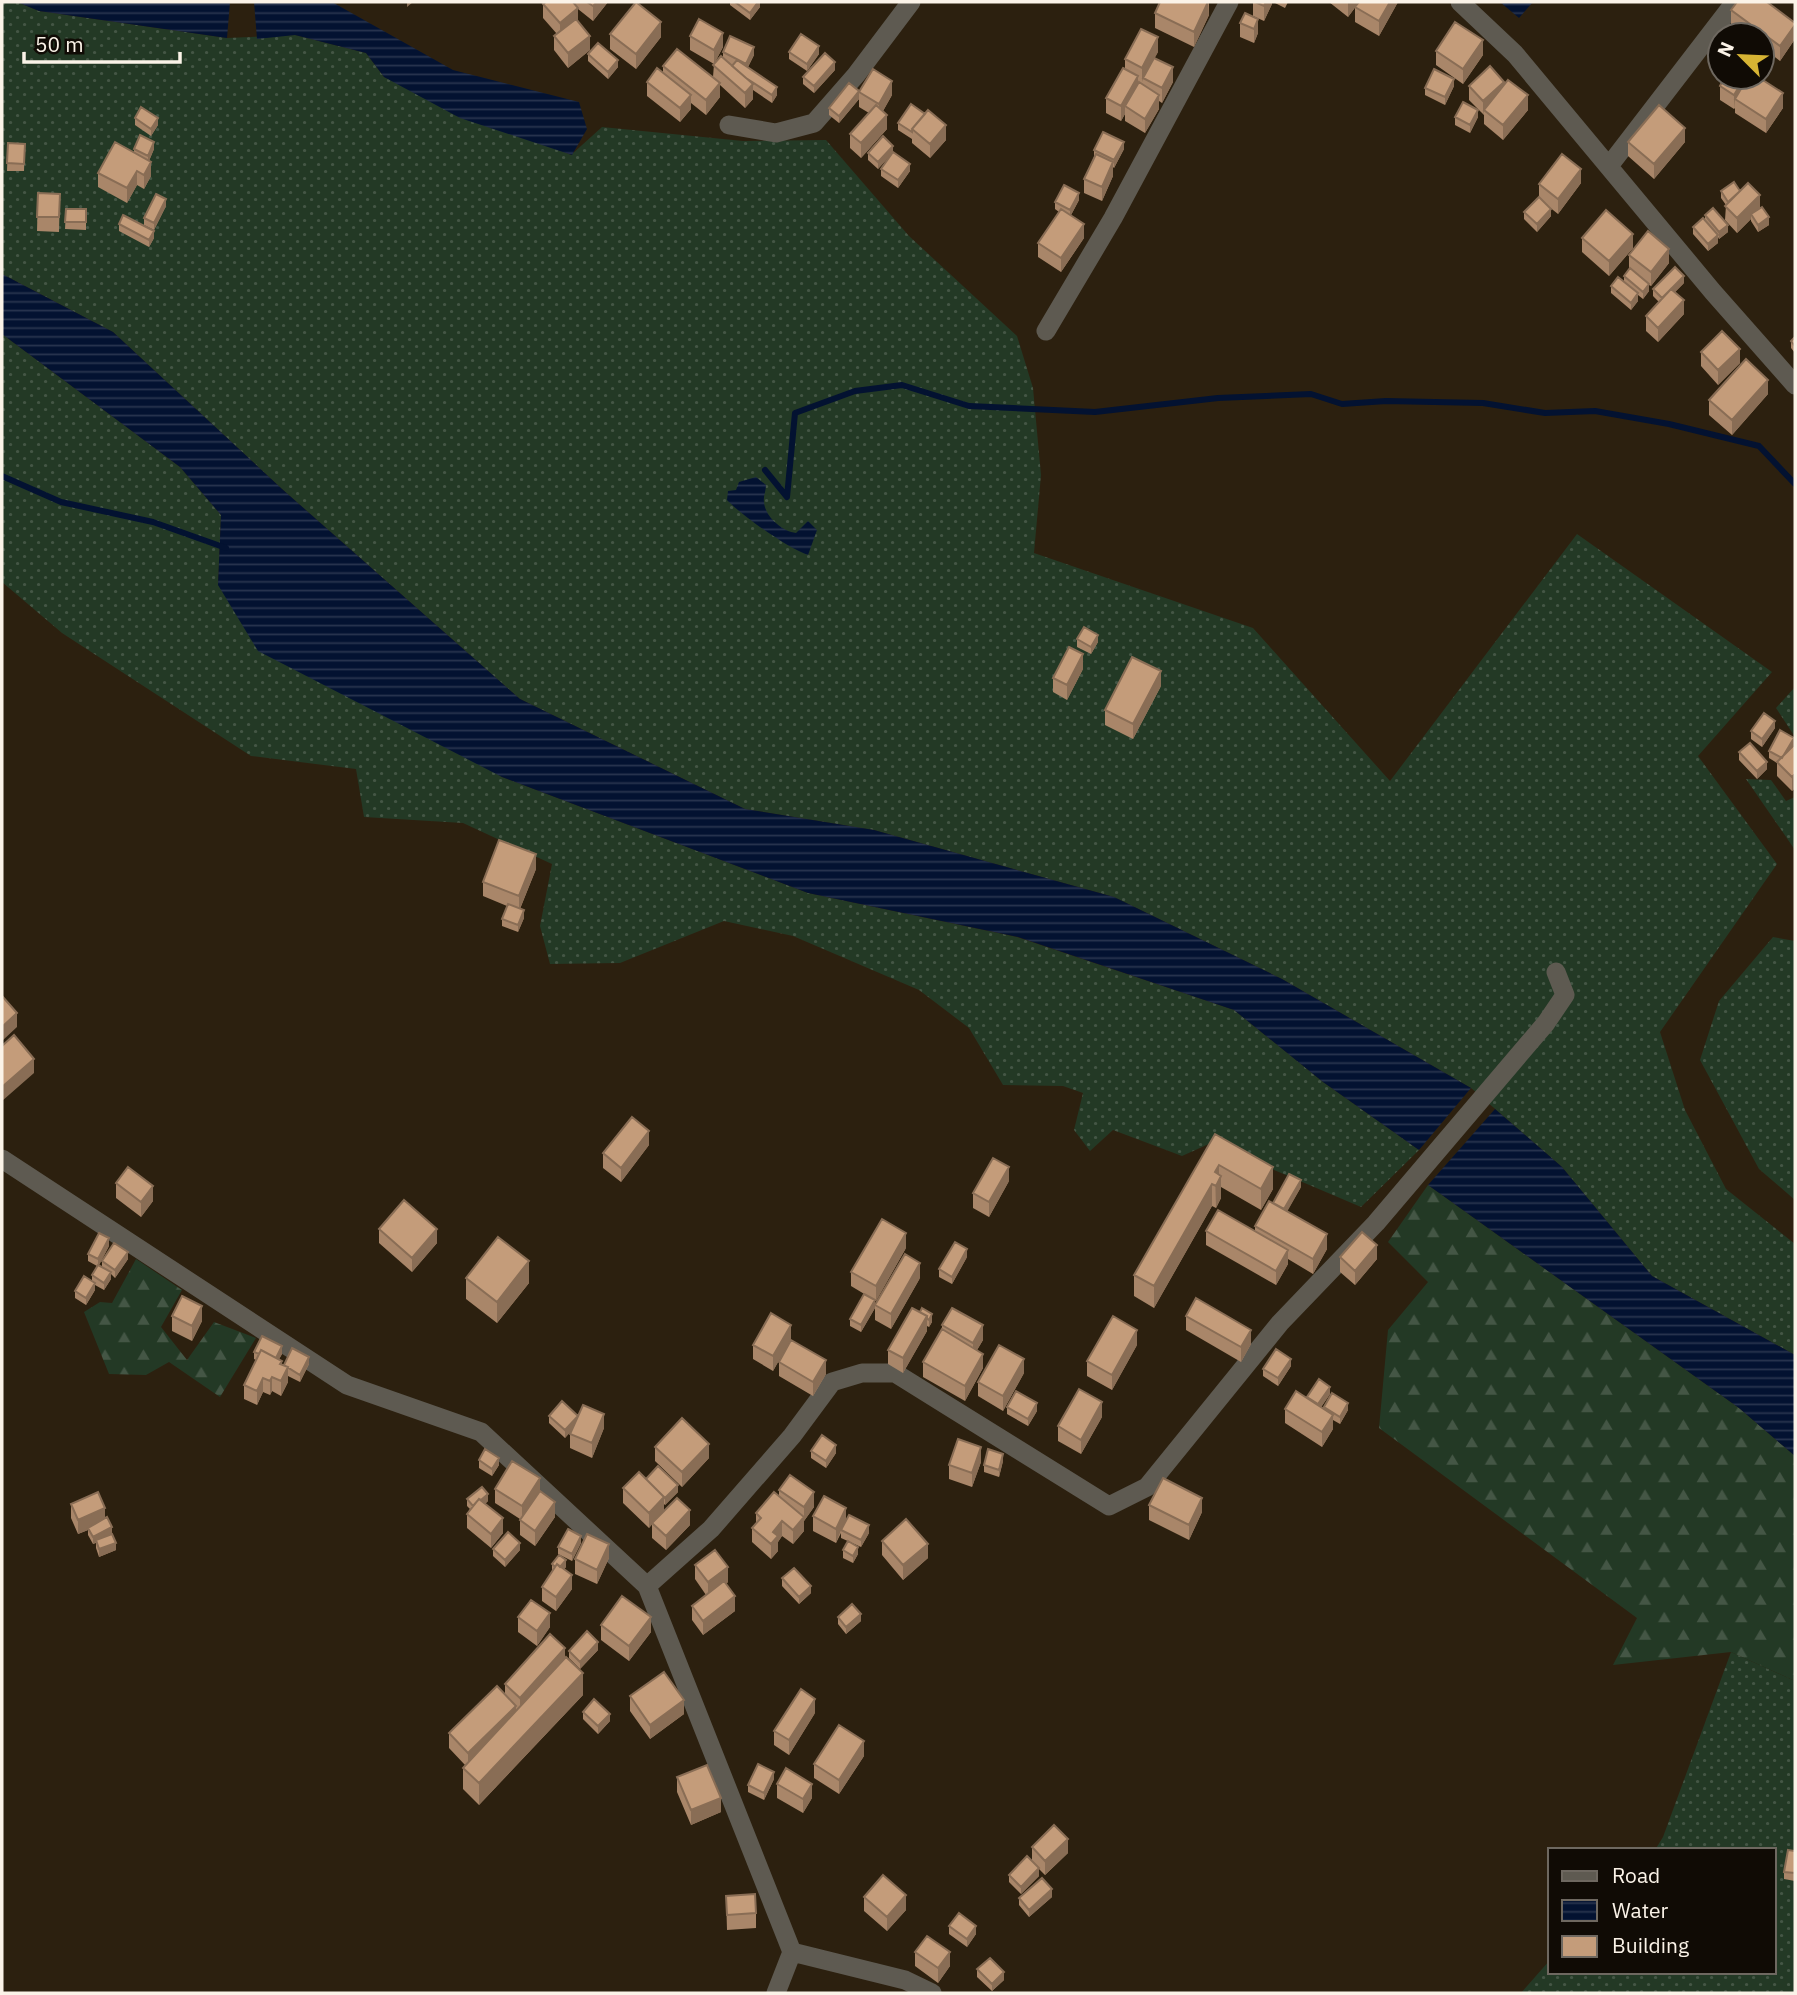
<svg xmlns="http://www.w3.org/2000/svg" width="1797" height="1995" viewBox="0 0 1797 1995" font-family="'IBM Plex Sans',sans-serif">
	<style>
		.grass { fill: url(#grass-dots) }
		.forest { fill: url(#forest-firs) }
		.water { fill: url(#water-rules) }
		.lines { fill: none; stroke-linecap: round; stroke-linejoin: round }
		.stream { stroke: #031231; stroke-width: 6 }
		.minor { stroke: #5e5a51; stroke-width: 19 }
		.wall { fill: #a98669 }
		.shaded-wall { fill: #896d55 }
		.building { fill: #c49c7a; stroke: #896d55; stroke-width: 2 }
	</style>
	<defs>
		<pattern id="grass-dots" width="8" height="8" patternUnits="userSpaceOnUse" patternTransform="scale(1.75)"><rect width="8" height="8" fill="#233925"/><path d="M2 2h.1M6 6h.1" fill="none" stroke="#445645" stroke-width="1.8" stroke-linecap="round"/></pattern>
		<pattern id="forest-firs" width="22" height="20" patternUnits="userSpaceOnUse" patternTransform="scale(1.75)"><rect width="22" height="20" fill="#233925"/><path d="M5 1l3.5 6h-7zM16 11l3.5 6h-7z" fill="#445645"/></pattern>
		<pattern id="water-rules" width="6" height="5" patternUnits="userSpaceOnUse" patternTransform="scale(1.75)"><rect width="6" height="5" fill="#031231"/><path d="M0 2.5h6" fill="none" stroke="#29354f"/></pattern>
	</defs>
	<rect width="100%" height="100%" fill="#2c200f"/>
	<path class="grass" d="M2,2H17L39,11L227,38L295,35L366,53L384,77L571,155L602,127L743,141L826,140L909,236L1017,336L1033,388L1041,475L1034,553L1253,628L1390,781L1577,534L1772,672L1698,756L1777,864L1660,1032L1685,1110L1726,1189L1795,1244V1355L1652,1276L1562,1167L1471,1088L1282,979L1114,897L874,830L745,809L520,699L282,489L113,332L2,274Z
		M2,334L180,467L221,515L218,585L502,777L808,893L1017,937L1234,1010L1323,1082L1419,1150L1361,1207L1211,1143L1182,1156L1113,1130L1090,1151L1074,1130L1083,1093L1063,1086L1003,1085L969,1028L919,990L793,936L724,921L620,963L550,964L540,926L552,864L463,823L364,817L356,769L251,756L62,633L2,582Z
		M1795,687V737L1776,708Z
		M1746,779L1771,780L1786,801L1795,797V850Z
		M1773,937L1795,941V1200L1759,1169L1700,1060L1719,1001Z
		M1731,1652L1795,1681V1993H1521L1550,1960V1972H1774V1850H1655L1663,1837Z"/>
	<path class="forest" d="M1428,1185L1739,1408L1795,1456V1681L1731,1652L1613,1665L1637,1618L1379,1428L1388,1330L1428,1282L1388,1242Z
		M136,1259L182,1290L161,1327L187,1360L214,1322L256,1338L220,1397L169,1362L146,1375L109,1374L84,1312L100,1302L112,1303Z"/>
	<path class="water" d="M17,2H230L227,38L39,11Z
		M254,2H332L453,70L579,102L587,129L572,155L460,118L384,77L366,53L295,35L257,39Z
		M1500,2H1533L1519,18Z
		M2,274L113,332L282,489L520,699L745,809L874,830L1114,897L1282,979L1471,1088L1419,1150L1323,1082L1234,1010L1018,937L808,893L502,777L258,651L218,585L221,515L180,467L2,334Z
		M756,477L766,485C766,491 763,497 764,502C765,517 782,531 796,533L808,521L817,530L808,555C789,549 741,515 727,500L728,491L736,490L739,482Z
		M1495,1109L1562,1167L1652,1276L1795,1355V1456L1739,1408L1428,1185Z"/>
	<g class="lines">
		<path class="stream" d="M765,470L787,497L795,413L855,391L902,385L969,406L1095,412L1218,398L1311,394L1342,404L1386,401L1483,403L1545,413L1595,411L1669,424L1759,446L1795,484
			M2,476L61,502L153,522L226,548"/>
		<path class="minor" d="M1460,2L1515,54L1713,292L1795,385
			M729,125L776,133L814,123L856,75L911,2
			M1609,166L1735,2
			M1046,331L1113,218L1229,2
			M2,1159L347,1385L481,1432L647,1586L792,1952L776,1993
			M647,1586L711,1529L792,1436L832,1382L862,1373H895L1109,1506L1147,1487L1280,1323L1376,1223L1546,1023L1565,995L1556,972
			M792,1952L905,1980L932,1993"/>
	</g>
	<path class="wall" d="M546,2H608L593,21L578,9V21L590,50L568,68L554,50V36L557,34L543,18V4Z
		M730,2H760V7L750,20L730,5Z
		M1209,2V15L1194,47L1155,28V13Z
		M1253,2H1272V4L1264,21L1253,16Z
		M1273,2H1288L1285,8Z
		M1329,2H1398L1379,36L1355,22V7L1357,5L1348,17Z
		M1731,10L1795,23V39L1780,61L1762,47V35H1745L1731,25Z
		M1245,13L1258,33L1254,43L1240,37V23Z
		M610,34L661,37L636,69L610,49Z
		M690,36L723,47L714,64L723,57V52L754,55L748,67L777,95L772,103L753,90V99L745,108L720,85V97L706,115L691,103V109L680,122L647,96V82L663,73V66L713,77L714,64L690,50Z
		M1436,51L1483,55L1463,84L1436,65Z
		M789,52L819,54L807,71L789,59Z
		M1158,52L1154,58L1173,82L1162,103L1159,101V109L1145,133L1125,121V114L1121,121L1106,113V98L1125,69V59Z
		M588,54L618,67L608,79L588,61Z
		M835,70L814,93L803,84V77Z
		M1504,85L1528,110L1503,140L1484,124V115L1469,100V86Z
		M1454,86L1445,105L1425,95V88Z
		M1720,86L1783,108L1766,133L1735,113V108L1734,109L1720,100Z
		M859,91L892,95L883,111L887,129L861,158L850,148V134L869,113L859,107V99L839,123L829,115V108Z
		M1455,117H1478L1470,133L1455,125Z
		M135,118L158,125L151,136L135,125Z
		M898,123L946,140L930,158L912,143V139L898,130Z
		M1628,142H1685L1654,179L1628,156Z
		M8,143L25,144L24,171H7Z
		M134,149H154L149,161L151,176L144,189L137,185L127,203L98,187V173L134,152Z
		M1124,149L1114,168L1113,167V176L1102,201L1084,193V179L1094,157V150Z
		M893,152L910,171L898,188L881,176V169L891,154L878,169L868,160V153Z
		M1581,183L1558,214L1548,206L1551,216L1537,232L1524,219V212L1539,197V184Z
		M1721,191H1740L1760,208L1769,225L1758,232L1751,221V219L1737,233L1725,220L1726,205L1721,198Z
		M38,193L60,194L59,232L37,231Z
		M1079,200L1071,215L1084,238L1061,272L1038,257V243L1059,212L1055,209V202Z
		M166,206L154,230L144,225V218Z
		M66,209H86V230L65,229Z
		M1705,215L1728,232L1719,239L1718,237V243L1708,251L1693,234V227L1705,220Z
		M119,224L154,238L149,247L119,231Z
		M1582,238L1633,248L1609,276L1582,252Z
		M1629,255L1669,263L1651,286L1649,285V291L1643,299L1638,295V301L1631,310L1611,293V286L1624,282V276L1629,269Z
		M1684,283L1675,292L1684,314L1658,342L1646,331V316L1659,302L1653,296V289Z
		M1795,337V353L1791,348V341Z
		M1701,352L1740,363L1718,385L1701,366Z
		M1768,394L1732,435L1709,415V400Z
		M1077,639L1098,642L1091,654L1077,647Z
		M1083,669L1067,700L1053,692V678Z
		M1161,686L1133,739L1105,725V710Z
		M1775,728L1762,747L1751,739V731Z
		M1795,744V788L1792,791L1777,776V763L1769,758V751Z
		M1739,752L1767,769L1757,779L1739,760Z
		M536,869L520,909L524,918L518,932L502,926V919L507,906L483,896V882Z
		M1215,1134L1273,1189L1261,1210L1221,1187V1198L1216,1208L1212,1206L1154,1308L1134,1296V1275Z
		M649,1145L621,1182L603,1168V1153Z
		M1009,1181L989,1217L973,1208V1193Z
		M116,1183L153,1201L141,1217L116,1198Z
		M1301,1187L1287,1211L1327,1249L1313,1274L1288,1259V1264L1276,1285L1206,1245V1231H1255V1226L1273,1203Z
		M379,1229L437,1243L412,1272L379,1243Z
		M109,1246L99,1265L102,1267V1261L128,1259L115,1278L111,1274V1279L104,1290L95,1285V1290L86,1305L75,1298V1291L92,1281V1275L97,1266L88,1261V1254Z
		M906,1248L876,1301L851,1286V1272Z
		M967,1257L952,1284L939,1277V1269Z
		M1340,1257L1377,1259L1355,1285L1340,1272Z
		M466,1278L529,1283L497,1323L466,1299Z
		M920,1278L891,1329L875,1320V1308L861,1332L850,1326V1319L875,1305Z
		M912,1308L932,1322L929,1327L927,1326V1331L903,1373L888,1364V1350Z
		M172,1316L202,1321L192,1341L172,1331Z
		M1186,1316L1251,1344L1241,1362L1186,1330Z
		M942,1325L983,1340L977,1350L983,1368L965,1401L923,1377V1362L942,1330Z
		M791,1339L773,1371L753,1359V1345Z
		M1137,1345L1112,1390L1087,1376V1361Z
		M254,1352L282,1354L279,1359L282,1364L284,1365L309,1364L300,1382L288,1376V1382L281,1396L272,1391L270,1395L263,1392L257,1405L244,1399V1385L256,1360L254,1359Z
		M779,1362L826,1374L813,1396L779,1376Z
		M1291,1366L1278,1386L1263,1376V1369Z
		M1024,1373L1003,1411L978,1396V1382Z
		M1330,1394L1321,1407L1324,1409V1407L1348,1410L1340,1424L1333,1420V1429L1322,1447L1285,1423V1409L1307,1398Z
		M1007,1407L1037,1411L1028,1426L1007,1414Z
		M549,1416H578L604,1428L592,1458L570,1448V1434L571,1431L565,1438L549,1423Z
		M1102,1417L1081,1454L1058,1441V1426Z
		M655,1447L709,1458L682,1487L655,1461Z
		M811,1451L836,1453L826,1468L811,1458Z
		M479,1460L499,1465L492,1476L479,1468Z
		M1003,1461L999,1477L984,1472V1465Z
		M981,1462L972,1487L949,1479V1465Z
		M646,1479L678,1492L665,1505L664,1504V1511L690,1525L666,1550L652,1538V1524L649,1528L623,1503V1488Z
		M495,1489L540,1492L555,1517L535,1546L520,1535V1519L495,1503Z
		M779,1490L814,1507L804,1521V1531L793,1544L782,1536L778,1542V1551L771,1559L752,1542V1528L756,1523V1513L779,1496Z
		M467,1499L488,1501L485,1504L503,1533L491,1548L467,1528V1514L470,1509L467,1506Z
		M71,1504L105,1518L112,1534L116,1550L99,1557L96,1548V1543L93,1544L88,1535V1530L78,1534L71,1518Z
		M1149,1505L1202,1512L1189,1540L1149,1520Z
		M813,1516L846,1520L869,1533L861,1547L841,1538V1533L836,1543L813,1531Z
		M882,1541L928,1558L903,1580L882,1555Z
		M581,1543L572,1561L558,1554V1547Z
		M493,1549L520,1550L505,1567L493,1556Z
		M843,1550L858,1554L853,1563L843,1558Z
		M609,1558L597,1584L575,1574V1559Z
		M552,1564L566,1567L564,1569L572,1589L556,1611L542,1601V1587L552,1572Z
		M695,1565L728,1582L726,1584L735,1611L703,1635L692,1620V1606L706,1595L695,1579Z
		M782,1578L811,1593L799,1604L782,1586Z
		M518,1617L550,1627L537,1646L518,1632Z
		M838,1617L861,1621L846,1634L838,1624Z
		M601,1625L651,1632L629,1661L601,1640Z
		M598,1650L580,1669L569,1658V1651Z
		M565,1658L583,1695L479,1805L463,1789V1768L465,1765L449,1748V1733L505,1694V1684Z
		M630,1696L684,1714L650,1739L630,1711Z
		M583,1712L610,1721L598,1734L583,1719Z
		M815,1713L789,1755L774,1745V1731Z
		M864,1756L839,1794L814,1778V1764Z
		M677,1777L721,1812L691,1825L677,1792Z
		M774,1779L764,1800L748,1792V1785Z
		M777,1784L812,1798L803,1813L777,1798Z
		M1032,1847L1068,1853L1045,1875L1039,1869V1876L1021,1894L1009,1882V1875L1032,1861Z
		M1795,1851V1881L1784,1879V1872Z
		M726,1896L756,1913V1928L727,1930Z
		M864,1897L906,1910L887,1931L864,1911Z
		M1052,1897L1029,1917L1019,1905V1898Z
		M949,1926L976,1934L967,1947L949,1934Z
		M915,1952L950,1966L938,1983L915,1966Z
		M977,1969L1004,1980L992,1991L977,1977Z"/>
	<path class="shaded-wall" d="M407,2H413L407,7Z
		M597,2H608L593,21V6Z
		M758,2H760V7L750,20V13Z
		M1208,2L1209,15L1194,47V32Z
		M1266,2H1272V4L1264,21V6Z
		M1348,2H1359L1348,17Z
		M1390,2H1398L1379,36V21Z
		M578,8V23L560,38V23Z
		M1258,19V33L1254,43V29Z
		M661,22V37L636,69V54Z
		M1795,25V39L1780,61V46Z
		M723,33V47L714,64V50Z
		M590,36V50L568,68V53Z
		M1158,37V52L1144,79L1143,78L1142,82V68Z
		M1483,40V55L1463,84V69Z
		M819,46V54L807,71V64Z
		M754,47V55L746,71V64Z
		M618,60V67L608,79V72Z
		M835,62V70L814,93V86Z
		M1173,67V82L1162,103V88Z
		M1138,76V90L1125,106V114L1121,121V106Z
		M1745,77H1750L1735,99L1734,109V95Z
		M1454,79V86L1445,105V97Z
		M892,81V95L879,118V104Z
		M1504,82V96L1484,110L1483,115V101Z
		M720,83V97L706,115V100Z
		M753,84V99L745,108V93Z
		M777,87V95L772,103V95Z
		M859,91V99L839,123V116Z
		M1783,93V108L1766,133V119Z
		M691,95V109L680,122V108Z
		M1159,95V109L1145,133V119Z
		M1528,95V110L1503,140V125Z
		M1478,110V117L1470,133V125Z
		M887,115V129L861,158V143Z
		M158,118V125L151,136V129Z
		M946,125V140L930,158V144Z
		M1685,128V142L1654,179V164Z
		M154,142V149L148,163V156Z
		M1124,142V149L1114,168V160Z
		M893,146V153L878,169V162Z
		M151,162V176L144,189V175Z
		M1113,162V176L1102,201V187Z
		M910,164V171L898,188V180Z
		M1581,169V183L1558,214V199Z
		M137,171V185L127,203V188Z
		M1079,193V200L1070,217V210Z
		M1760,195V210L1751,214V219L1737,233V218Z
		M166,199V206L154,230V223Z
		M1551,209V216L1537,232V224Z
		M1769,217V225L1758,232V225Z
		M1084,224V238L1061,272V258Z
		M1728,225V232L1719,239V232Z
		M154,231V238L149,247V240Z
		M1633,234V248L1609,276V261Z
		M1718,235V243L1708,251V244Z
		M1669,249V263L1651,286V272Z
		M1684,276V283L1662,305V298Z
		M1649,284V291L1643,299V292Z
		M1638,293V301L1631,310V303Z
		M1684,300V314L1658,342V328Z
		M1740,349V363L1718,385V370Z
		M1768,380V394L1732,435V420Z
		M1098,635V642L1091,654V647Z
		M1083,654V669L1067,700V685Z
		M1161,671V686L1133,739V724Z
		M1775,721V728L1762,747V739Z
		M1794,738V745L1782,758Z
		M1767,762V769L1757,779V771Z
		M1795,774V788L1792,791V777Z
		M536,854V869L519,911V896Z
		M524,910V918L518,932V925Z
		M17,1013V1027L2,1041V1027Z
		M34,1059V1073L2,1101V1087Z
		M649,1131V1145L621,1182V1168Z
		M1219,1165V1180L1221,1176V1198L1216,1208L1215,1172Z
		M1009,1167V1181L989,1217V1202Z
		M1273,1167V1189L1261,1210V1189Z
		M1301,1180V1187L1283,1219V1212Z
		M1212,1184V1206L1154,1308V1286Z
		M153,1186V1201L141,1217V1202Z
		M437,1229V1243L412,1272V1258Z
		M906,1233V1248L876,1301V1286Z
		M1327,1234V1249L1313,1274V1259Z
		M109,1238V1246L98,1267V1259Z
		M1377,1245V1259L1355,1285V1271Z
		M967,1249V1257L952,1284V1277Z
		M1288,1250V1264L1276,1285V1271Z
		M128,1252V1259L115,1278V1270Z
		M529,1261V1283L497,1323V1302Z
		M920,1263V1278L891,1329V1314Z
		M111,1272V1279L104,1290V1283Z
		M95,1283V1290L86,1305V1298Z
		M875,1300V1308L861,1332V1325Z
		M202,1306V1321L192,1341V1326Z
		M932,1314V1322L929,1327V1320Z
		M927,1316V1331L903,1373V1358Z
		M791,1325V1339L773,1371V1356Z
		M983,1325V1340L973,1357V1343Z
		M1137,1330V1345L1112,1390V1375Z
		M1251,1330V1344L1241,1362V1347Z
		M282,1346V1354L274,1369V1362Z
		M983,1354V1368L965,1401V1386Z
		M309,1357V1364L300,1382V1375Z
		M1024,1359V1373L1003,1411V1396Z
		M1291,1359V1366L1278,1386V1378Z
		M826,1360V1374L813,1396V1382Z
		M288,1367V1382L281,1396V1381Z
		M272,1377V1391L270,1395V1381Z
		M263,1378V1392L257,1405V1391Z
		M1330,1387V1394L1318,1412V1404Z
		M1102,1402V1417L1081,1454V1440Z
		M1037,1403V1411L1028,1426V1419Z
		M1348,1403V1410L1340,1424V1417Z
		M604,1414V1428L592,1458V1443Z
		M1333,1415V1429L1322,1447V1432Z
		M578,1416V1423L565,1438V1430Z
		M709,1444V1458L682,1487V1472Z
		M836,1445V1453L826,1468V1461Z
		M981,1447V1462L972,1487V1473Z
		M1003,1454V1461L999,1477V1470Z
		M499,1458V1465L492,1476V1469Z
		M540,1478V1493L522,1520V1506Z
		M678,1485V1492L665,1505V1498Z
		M814,1492V1507L804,1521V1531L793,1544V1530L804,1517V1507Z
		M488,1494V1501L473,1514V1506Z
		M664,1497V1511L649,1528V1513Z
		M1202,1498V1512L1189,1540V1525Z
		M555,1502V1517L535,1546V1531Z
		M105,1508V1523L88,1528V1530L78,1534V1520Z
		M846,1508V1523L841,1530L836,1543V1529Z
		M690,1510V1525L666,1550V1536Z
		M503,1518V1533L491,1548V1534Z
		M782,1521V1536L778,1542V1551L771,1559V1544L773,1532Z
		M869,1525V1533L861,1547V1540Z
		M112,1527V1534L93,1544V1537Z
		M581,1536V1543L572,1561V1554Z
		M116,1543V1550L99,1557V1549Z
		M520,1543V1550L505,1567V1560Z
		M609,1544V1558L597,1584V1570Z
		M928,1544V1558L903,1580V1565Z
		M858,1547V1554L853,1563V1556Z
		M566,1560V1567L558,1577V1570Z
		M728,1567V1582L708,1597V1582Z
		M572,1575V1589L556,1611V1597Z
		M811,1586V1593L799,1604V1597Z
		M735,1596V1611L703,1635V1621Z
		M550,1613V1627L537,1646V1631Z
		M861,1614V1621L846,1634V1627Z
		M651,1617V1632L629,1661V1646Z
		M598,1642V1650L580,1669V1662Z
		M565,1648V1662L520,1712V1698Z
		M583,1673V1695L479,1805V1783Z
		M815,1699V1713L789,1755V1740Z
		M684,1700V1714L650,1739V1725Z
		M516,1706V1720L468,1768V1753Z
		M610,1714V1721L598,1734V1726Z
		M864,1741V1756L839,1794V1780Z
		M774,1772V1779L764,1800V1793Z
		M812,1784V1798L803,1813V1799Z
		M721,1798V1812L691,1825V1810Z
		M1068,1839V1853L1045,1875V1861Z
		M1039,1868V1876L1021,1894V1887Z
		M1052,1889V1897L1029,1917V1910Z
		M906,1895V1910L887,1931V1917Z
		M976,1926V1934L967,1947V1939Z
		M950,1952V1966L938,1983V1968Z
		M1004,1972V1980L992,1991V1984Z"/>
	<path class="building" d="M546,2H573L578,8L560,23L543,4Z
		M587,2H597L593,6Z
		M636,2L661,22L636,54L610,34Z
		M735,2H758L750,13Z
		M1160,2H1208L1194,32L1155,13Z
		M1255,2H1266L1264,6Z
		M1359,2H1390L1379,21L1355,7Z
		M1737,2H1767L1795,23V25L1780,46L1731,10Z
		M1245,13L1258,19L1254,29L1240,23Z
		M576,19L590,36L568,53L554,36Z
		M699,19L723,33L714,50L690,36Z
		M1455,22L1483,40L1463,69L1436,51Z
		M1141,29L1158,37L1142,68L1125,59Z
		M801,34L819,46L807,64L789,52Z
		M730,36L754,47L746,64L723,52Z
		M598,43L618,60L608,72L588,54Z
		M677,49L720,83L706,100L663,66Z
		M825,53L835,62L814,86L803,77Z
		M721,56L753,84L745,93L713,65Z
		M1154,58L1173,67L1162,88L1143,78Z
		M737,60L777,87L772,95L746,78L732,66Z
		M1490,66L1504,82L1483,101L1469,86Z
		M657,68L691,95L680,108L647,82Z
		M1123,68L1138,76L1121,106L1106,98Z
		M873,69L892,81L879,104L859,92Z
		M1434,69L1454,79L1445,97L1425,88Z
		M1725,77H1745L1734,95L1720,86Z
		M1748,77H1758L1783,93L1766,119L1735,99Z
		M1508,80L1528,95L1503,125L1484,110Z
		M1139,82L1159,95L1145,119L1125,106Z
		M849,83L859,91L839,116L829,108Z
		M1463,102L1478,110L1470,125L1455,117Z
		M911,104L925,114L912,129V132L898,123Z
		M876,105L887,115L861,143L850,134Z
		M1659,105L1685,128L1654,164L1628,142Z
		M141,107L158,118L151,129L135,118Z
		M928,110L946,125L930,144L912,129Z
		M1103,132L1124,142L1114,160L1094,150Z
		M140,135L154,142L148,156L134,149Z
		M883,136L893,146L878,162L868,153Z
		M115,142L151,162L144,175L137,171L127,188L98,173Z
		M8,143L25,144L24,164L7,163Z
		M893,152L910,164L898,180L881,169Z
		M1096,154L1113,162L1102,187L1084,179Z
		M1562,154L1581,169L1558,199L1539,184Z
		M1734,182L1740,191L1728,202L1721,191Z
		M1748,183L1760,195L1737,218L1725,206Z
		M1064,185L1079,193L1070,210L1055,202Z
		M38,193L60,194L59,217H37Z
		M156,194L166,199L154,223L144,218Z
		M1539,197L1551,209L1537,224L1524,212Z
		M1762,207L1769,217L1758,225L1751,214Z
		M1713,208L1728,225L1719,232L1705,215Z
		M66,209H86V222H65Z
		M1061,209L1084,224L1061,258L1038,243Z
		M1606,210L1633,234L1609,261L1582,238Z
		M123,215L154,231L149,240L119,224Z
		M1703,218L1718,235L1708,244L1693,227Z
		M1648,231L1669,249L1651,272L1629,255Z
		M1675,267L1684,276L1662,298L1653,289Z
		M1630,268L1649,284L1643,292L1624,276Z
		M1618,277L1638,293L1631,303L1611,286Z
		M1671,289L1684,300L1658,328L1646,316Z
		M1722,331L1740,349L1718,370L1701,352Z
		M1795,337V346L1791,341Z
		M1746,359L1768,380L1732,420L1709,400Z
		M1084,627L1098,635L1091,647L1077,639Z
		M1069,647L1083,654L1067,685L1053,678Z
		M1132,657L1161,671L1133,724L1105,710Z
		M1764,713L1775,721L1762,739L1751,731Z
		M1780,730L1794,738L1782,758L1769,751Z
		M1750,743L1767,762L1757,771L1739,752Z
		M1795,744V774L1792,777L1777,762Z
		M499,840L536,854L519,896L483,882Z
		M508,904L524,910L518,925L502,919Z
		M2,996L17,1013L2,1027Z
		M14,1035L34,1059L2,1087V1046Z
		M632,1117L649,1131L621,1168L603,1153Z
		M1215,1134L1273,1167L1261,1189L1219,1165L1215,1172L1221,1176L1216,1186L1212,1184L1154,1286L1134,1275Z
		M993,1158L1009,1167L989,1202L973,1193Z
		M128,1167L153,1186L141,1202L116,1183Z
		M1289,1174L1301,1180L1284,1209L1273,1203Z
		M404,1200L437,1229L412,1258L379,1229Z
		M1269,1201L1327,1234L1313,1259L1255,1226Z
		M1218,1210L1288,1250L1276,1271L1206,1231Z
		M882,1219L906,1233L876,1286L851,1272Z
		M1362,1232L1377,1245L1355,1271L1340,1257Z
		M99,1233L109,1238L98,1259L88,1254Z
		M498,1237L529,1261L497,1302L466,1278Z
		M955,1242L967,1249L952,1277L939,1269Z
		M114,1243L128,1252L115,1270L102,1261Z
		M905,1254L920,1263L891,1314L875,1305Z
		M98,1265L111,1272L104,1283L92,1275Z
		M84,1276L95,1283L86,1298L75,1291Z
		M864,1294L875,1300L861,1325L850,1319Z
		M182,1296L202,1306L192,1326L172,1316Z
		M1196,1298L1251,1330L1241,1347L1186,1316Z
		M912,1308L927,1316L903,1358L888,1350Z
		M922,1308L932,1314L929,1320L927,1319V1316L920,1312Z
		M952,1308L983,1325L973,1343L942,1325Z
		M771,1313L791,1325L773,1356L753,1345Z
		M1113,1316L1137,1330L1112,1375L1087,1361Z
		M942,1329L983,1354L965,1386L923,1362Z
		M262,1336L282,1346L276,1358L261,1350L259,1354L254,1352Z
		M791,1340L826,1360L813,1382L779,1362Z
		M999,1345L1024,1359L1003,1396L978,1382Z
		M292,1348L309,1357L300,1375L284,1365Z
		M1276,1349L1291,1359L1278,1378L1263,1369Z
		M261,1350L282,1361L280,1364L288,1367L281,1381L272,1377L270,1381L263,1378L257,1391L244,1385Z
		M1319,1379L1330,1387L1318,1404L1307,1397Z
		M1079,1389L1102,1402L1081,1440L1058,1426Z
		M1016,1391L1037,1403L1028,1419L1007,1407Z
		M1296,1391L1333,1415L1322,1432L1285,1409Z
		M1332,1393L1348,1403L1340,1417L1324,1407Z
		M562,1401L578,1416L565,1430L549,1416Z
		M583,1405L604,1414L592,1443L570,1434Z
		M682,1418L709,1444L682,1472L655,1447Z
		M822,1435L836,1445L826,1461L811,1451Z
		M958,1439L981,1447L972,1473L949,1465Z
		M485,1449L499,1458L492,1469L479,1460Z
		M988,1449L1003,1454L999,1470L984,1465Z
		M512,1461L540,1478L522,1506L495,1489Z
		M658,1466L678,1485L665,1498L646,1479Z
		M639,1472L664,1497L649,1513L623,1488Z
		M790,1475L814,1492L804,1507L779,1490Z
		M1163,1478L1202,1498L1189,1525L1149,1505Z
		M482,1487L488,1494L481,1500L479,1499L473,1506L467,1499Z
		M540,1491L555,1502L535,1531L520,1520Z
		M98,1492L105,1508L78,1520L71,1504Z
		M774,1492L804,1517L793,1530L782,1521L773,1532L778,1536L771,1544L752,1528L761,1518L756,1513Z
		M824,1496L846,1508L836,1529L813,1516Z
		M677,1498L690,1510L666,1536L652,1523Z
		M479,1499L503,1518L491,1534L467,1514Z
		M849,1515L869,1525L861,1540L841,1530Z
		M107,1517L112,1527L93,1537L88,1528Z
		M906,1519L928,1544L903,1565L882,1541Z
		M568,1529L581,1536L572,1554L558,1547Z
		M508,1532L520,1543L505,1560L493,1549Z
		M112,1534L116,1543L99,1549L96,1540Z
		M587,1534L609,1544L597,1570L575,1559Z
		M848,1541L858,1547L853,1556L843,1550Z
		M715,1550L728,1567L708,1582L695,1565Z
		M559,1555L566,1560L560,1567L557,1564L555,1567L552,1564Z
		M557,1564L572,1575L556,1597L542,1587Z
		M794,1568L811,1586L799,1597L782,1578Z
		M724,1581L735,1596L703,1621L692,1606Z
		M622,1596L651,1617L629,1646L601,1625Z
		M531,1600L550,1613L537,1631L518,1617Z
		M852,1604L861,1614L846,1627L838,1617Z
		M587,1631L598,1642L580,1662L569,1651Z
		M550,1634L565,1648L520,1698L505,1684Z
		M566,1657L583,1673L479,1783L463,1768Z
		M664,1672L684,1700L650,1725L630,1696Z
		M497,1686L516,1706L468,1753L449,1733Z
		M801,1689L815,1699L789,1740L774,1731Z
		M594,1699L610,1714L598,1726L583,1712Z
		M839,1725L864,1741L839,1780L814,1764Z
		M758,1764L774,1772L764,1793L748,1785Z
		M707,1765L721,1798L691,1810L677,1777Z
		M786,1768L812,1784L803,1799L777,1784Z
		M1054,1825L1068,1839L1045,1861L1032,1847Z
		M1788,1850L1795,1851V1873L1784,1872Z
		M1027,1856L1039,1868L1021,1887L1009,1875Z
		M883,1875L906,1895L887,1917L864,1897Z
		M1042,1878L1052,1889L1029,1910L1019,1898Z
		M755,1894L756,1913L727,1915L726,1896Z
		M959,1913L976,1926L967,1939L949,1926Z
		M927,1936L950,1952L938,1968L915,1952Z
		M990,1958L1004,1972L992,1984L977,1969Z"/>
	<rect width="1797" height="1995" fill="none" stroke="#fbf3e8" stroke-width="7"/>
	<rect x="1548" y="1848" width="228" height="126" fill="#100b05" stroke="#6e6860" stroke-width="2"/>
	<rect x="1562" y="1871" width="35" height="10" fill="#5e5a51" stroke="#6e6860" stroke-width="2"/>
	<text x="1612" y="1883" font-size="21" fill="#fbf3e8">Road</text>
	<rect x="1562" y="1900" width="35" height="21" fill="url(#water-rules)" stroke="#6e6860" stroke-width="2"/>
	<text x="1612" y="1918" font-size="21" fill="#fbf3e8">Water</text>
	<rect x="1562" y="1936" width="35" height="21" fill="#c49c7a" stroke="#6e6860" stroke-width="2"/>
	<text x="1612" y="1953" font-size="21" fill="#fbf3e8">Building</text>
	<g transform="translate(1741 56) rotate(294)"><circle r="33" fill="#100b05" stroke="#6e6860" stroke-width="2"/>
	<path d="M0-5L12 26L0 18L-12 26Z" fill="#d7b434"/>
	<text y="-10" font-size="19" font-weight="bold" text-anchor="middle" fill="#fbf3e8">N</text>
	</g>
	<path d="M24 52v10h156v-10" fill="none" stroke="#fbf3e8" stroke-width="3.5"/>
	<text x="35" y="52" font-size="21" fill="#fbf3e8" stroke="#100b05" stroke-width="5" paint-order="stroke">50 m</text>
</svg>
